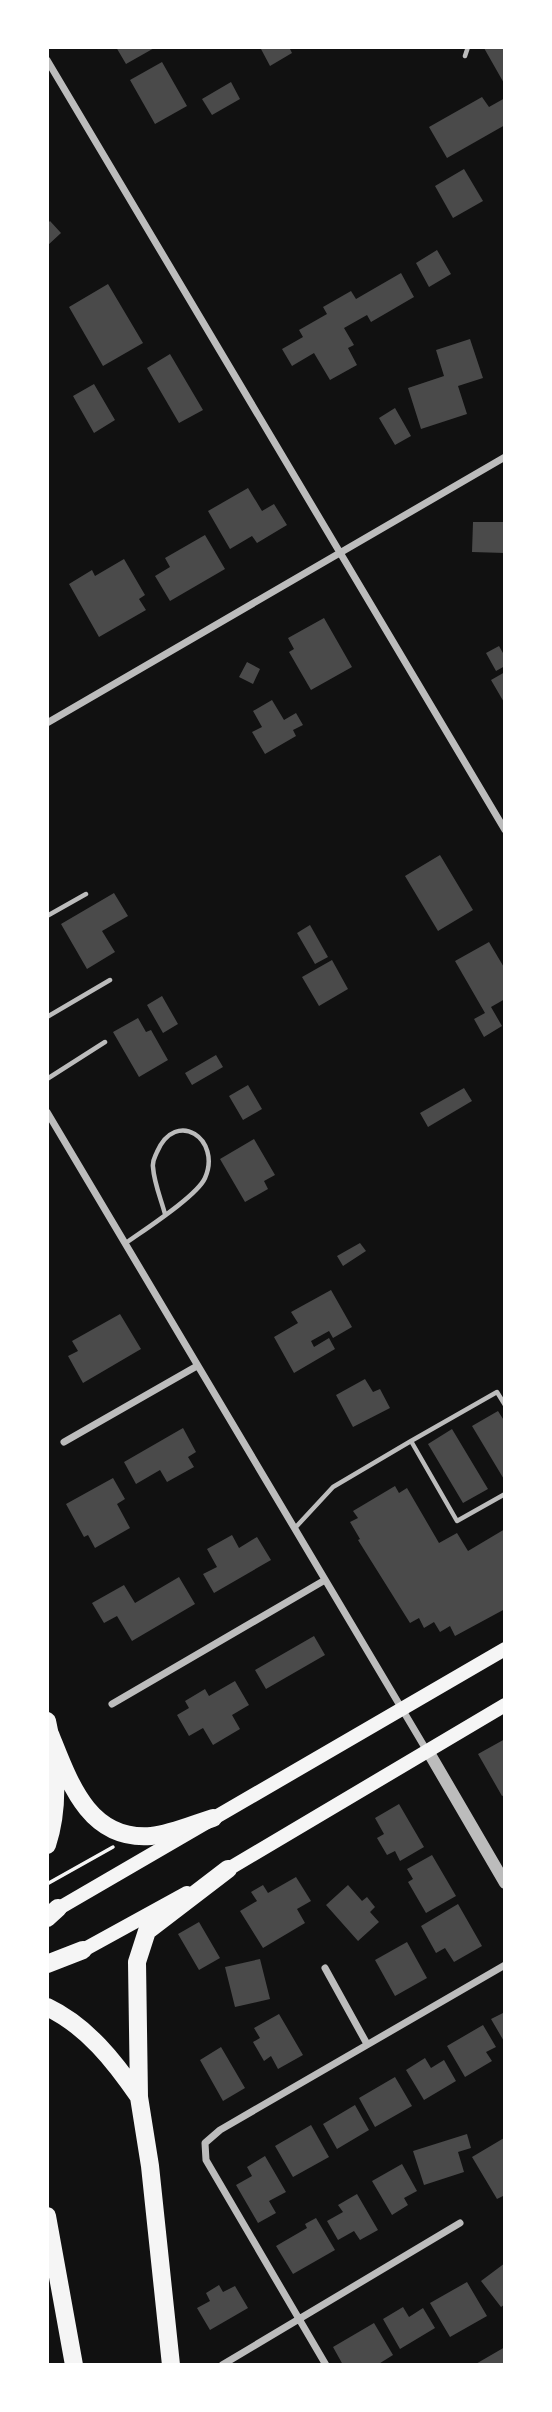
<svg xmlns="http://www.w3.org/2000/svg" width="552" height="2412" viewBox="0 0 552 2412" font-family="'DM Sans',sans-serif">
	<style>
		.building { fill: #4a4a4a }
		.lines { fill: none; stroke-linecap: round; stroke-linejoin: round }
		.path { stroke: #f5f5f5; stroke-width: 3.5 }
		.service { stroke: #bcbcbc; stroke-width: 4.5 }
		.minor { stroke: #bcbcbc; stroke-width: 7 }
		.tertiary { stroke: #bcbcbc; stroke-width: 12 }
		.secondary { stroke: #f5f5f5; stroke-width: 14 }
		.motorway { stroke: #f5f5f5; stroke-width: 18 }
	</style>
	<rect width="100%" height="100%" fill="#111"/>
	<path class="building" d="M116,47H156L126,64Z
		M264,47H289L292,53L270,66L261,49Z
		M505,47V85L484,48Z
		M162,62L187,106L155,124L130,80Z
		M231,82L240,99L212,115L202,99Z
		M482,97L489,107L505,98V125L447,158L429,127Z
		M464,169L483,201L453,218L435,186Z
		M50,221L61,233L47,246V224Z
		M437,250L451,274L429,287L416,263Z
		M401,273L414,297L371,322L367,315L344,328L354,345L348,348L357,365L330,380L314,353L292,366L282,349L303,337L299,330L327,314L323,307L351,291L356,299Z
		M108,284L143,343L103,366L69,307Z
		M470,339L483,378L458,386L467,414L421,429L408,388L444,376L436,350Z
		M170,354L203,410L179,423L147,368Z
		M94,384L115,420L94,433L73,396Z
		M395,408L411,436L395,445L379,418Z
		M248,488L262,511L274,504L287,525L257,543L252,536L230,549L208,511Z
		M473,522H505V553L472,552Z
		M205,535L225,569L170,601L155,576L170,567L165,558Z
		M124,559L145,595L139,599L146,610L99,637L69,584L92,570L95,576Z
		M324,618L352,667L311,690L289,652L294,649L288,638Z
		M499,646L503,653L505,652V666L496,671L486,653Z
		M247,662L260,669L253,684L239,677Z
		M505,672V704L491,680Z
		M272,700L284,720L296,713L303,725L293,730L296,736L265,754L252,732L262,727L253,711Z
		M440,855L473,910L438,931L405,876Z
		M114,893L128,916L102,931L115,952L87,969L61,924Z
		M310,925L328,957L315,964L297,933Z
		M489,942L505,969V999L491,1007L502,1026L484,1037L474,1019L485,1013L455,961Z
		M332,960L348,989L319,1006L302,977Z
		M162,996L178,1024L163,1033L147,1005Z
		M138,1018L146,1032L151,1030L168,1060L139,1077L113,1032Z
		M216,1055L223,1067L192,1085L185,1073Z
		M248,1085L262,1109L243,1120L229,1096Z
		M464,1088L472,1101L428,1127L420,1113Z
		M254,1139L275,1175L264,1181L268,1189L245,1202L220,1159Z
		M360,1243L366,1251L343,1266L337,1256Z
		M331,1290L352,1327L333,1338L329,1331L311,1341L314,1347L329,1338L335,1349L294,1373L274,1337L298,1323L291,1312Z
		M120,1314L141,1349L83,1383L68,1356L78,1351L72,1341Z
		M365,1379L373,1392L380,1389L390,1408L353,1427L336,1395Z
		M498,1411L505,1422V1481L472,1426Z
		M183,1428L196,1452L188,1457L194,1467L167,1482L160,1470L136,1484L124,1462Z
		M452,1429L488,1489L463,1503L428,1444Z
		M113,1478L125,1499L117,1504L130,1528L95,1548L88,1535L84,1537L66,1504Z
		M395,1486L399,1493L407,1488L439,1543L457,1533L468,1551L505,1529V1609L455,1636L450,1626L440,1632L434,1622L424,1628L419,1618L410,1623L358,1540L360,1539L350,1522L358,1518L353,1511Z
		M232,1535L239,1548L257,1537L271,1560L214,1593L203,1574L217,1567L207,1549Z
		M179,1577L195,1604L132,1641L117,1616L104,1623L92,1603L124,1585L135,1603Z
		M314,1636L325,1655L266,1689L255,1670Z
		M235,1681L249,1705L232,1715L240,1729L213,1745L203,1728L189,1736L177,1715L189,1708L185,1701L205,1689L209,1696Z
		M505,1739V1795L502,1796L478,1754Z
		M399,1804L424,1847L400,1861L395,1851L387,1855L377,1838L384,1834L375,1818Z
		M432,1855L456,1896L426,1913L408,1882L413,1879L407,1869Z
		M296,1877L311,1901L297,1909L305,1923L263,1948L240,1911L257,1901L251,1892L263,1885L268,1893Z
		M348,1885L362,1901L367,1897L375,1907L370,1912L379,1922L358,1941L326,1905Z
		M458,1904L482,1946L454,1962L445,1948L436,1953L421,1926Z
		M199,1922L220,1958L199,1970L178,1934Z
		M407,1942L427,1978L395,1996L375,1960Z
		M260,1959L270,1999L235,2007L225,1967Z
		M505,2012V2043L491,2019Z
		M279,2014L303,2055L278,2069L271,2056L264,2061L253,2042L260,2038L254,2028Z
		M483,2025L496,2047L486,2052L492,2061L465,2077L447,2046Z
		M221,2047L245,2088L223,2101L200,2060Z
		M425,2058L431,2068L444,2060L456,2081L424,2100L406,2070Z
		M395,2077L412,2106L375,2127L359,2098Z
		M355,2105L369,2130L337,2149L323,2124Z
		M311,2125L329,2157L293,2177L275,2146Z
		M467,2134L471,2148L458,2152L464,2172L424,2185L413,2151Z
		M504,2138L505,2195L497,2199L472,2157Z
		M265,2156L286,2192L269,2201L276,2213L258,2223L236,2185L252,2176L247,2167Z
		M402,2164L417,2191L404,2198L408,2205L392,2215L372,2181Z
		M357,2194L378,2230L360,2240L354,2231L338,2240L327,2221L343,2212L338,2205Z
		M316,2218L335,2250L293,2274L276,2246L307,2228L305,2224Z
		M505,2263V2304L501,2307L481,2281Z
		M467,2282L487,2316L450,2337L430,2303Z
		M219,2285L223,2292L235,2286L248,2308L210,2330L197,2308L210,2301L206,2293Z
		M403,2307L409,2317L423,2308L435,2328L400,2349L383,2319Z
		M374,2323L393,2355L377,2365H343L333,2347Z
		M505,2347V2365H474Z"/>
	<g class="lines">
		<path class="path" d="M47,1884L113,1847"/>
		<path class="service" d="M465,56L468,47
			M47,916L86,894
			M47,1017L110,980
			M47,1079L105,1042
			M126,1243C144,1230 197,1196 205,1178C222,1139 176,1108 157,1152C155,1157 152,1161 153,1167C154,1183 161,1199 165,1214
			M505,1405L497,1392L411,1441L457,1521L505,1494
			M295,1528L333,1487L411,1441"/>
		<path class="minor" d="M47,60L505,830
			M47,723L505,457
			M47,1112L427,1751
			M64,1442L197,1366
			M112,1704L325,1580
			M325,1968L367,2044
			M222,2365L460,2223
			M326,2365L206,2160L205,2143L220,2130L505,1965"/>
		<path class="tertiary" d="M428,1751L505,1883"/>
		<path class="secondary" d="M220,1874L505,1705
			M49,1914L505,1649
			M76,1954L187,1893"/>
		<path class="motorway" d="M47,1721C56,1761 60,1806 47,1845
			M50,1734C69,1781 88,1841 151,1836C171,1834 194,1824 213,1818
			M47,1918L58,1908
			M47,1964L83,1950
			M47,2007C87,2026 115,2062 139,2097
			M47,2216L74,2365
			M171,2365L150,2166L139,2097L137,1962L147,1931L228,1869"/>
	</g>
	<rect width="552" height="2412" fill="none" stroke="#ffffff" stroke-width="98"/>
</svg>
